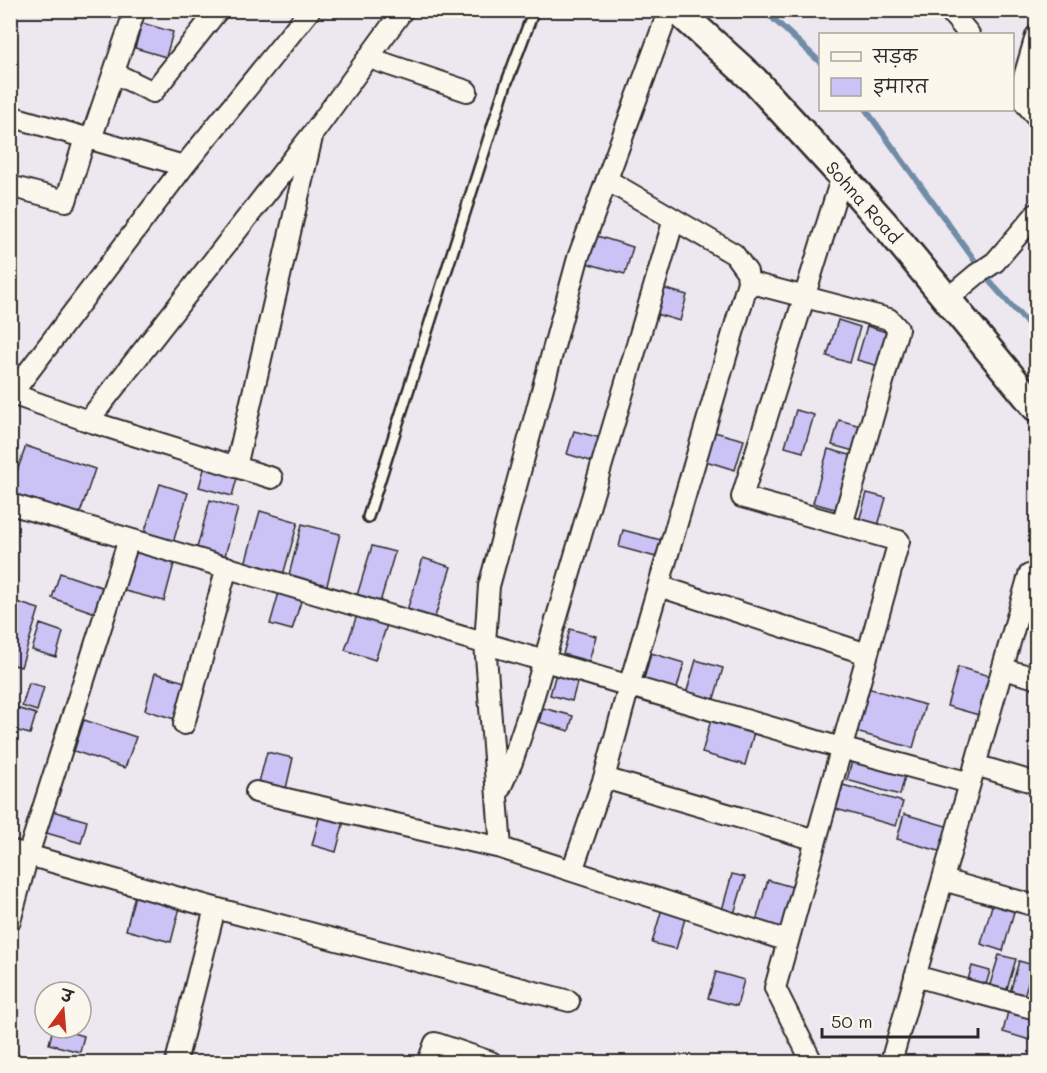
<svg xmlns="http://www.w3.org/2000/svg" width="1047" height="1073" viewBox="0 0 1047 1073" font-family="Mali,'Playpen Sans Deva',sans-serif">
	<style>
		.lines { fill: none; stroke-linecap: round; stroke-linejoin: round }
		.stream { stroke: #6f8ca6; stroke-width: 6 }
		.building { fill: #cbc2f5; stroke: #2b2b2b; stroke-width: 1.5 }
		.service-casing { stroke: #2b2b2b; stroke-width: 14 }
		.minor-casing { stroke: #2b2b2b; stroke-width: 24 }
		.secondary-casing { stroke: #2b2b2b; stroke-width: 32 }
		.service { stroke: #fbf7ec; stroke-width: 9 }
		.minor { stroke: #fbf7ec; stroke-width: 20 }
		.secondary { stroke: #fbf7ec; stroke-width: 27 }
		.labels { text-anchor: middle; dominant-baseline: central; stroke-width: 6; stroke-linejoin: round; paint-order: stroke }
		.street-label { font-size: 18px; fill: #2b2b2b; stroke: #fbf7ec }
	</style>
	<rect width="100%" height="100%" fill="#ede7ef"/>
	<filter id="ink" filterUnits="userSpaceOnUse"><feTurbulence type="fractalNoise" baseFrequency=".0167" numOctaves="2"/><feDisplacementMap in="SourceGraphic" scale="12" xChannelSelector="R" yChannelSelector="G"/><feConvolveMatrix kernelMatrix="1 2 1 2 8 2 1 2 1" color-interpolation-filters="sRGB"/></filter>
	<g filter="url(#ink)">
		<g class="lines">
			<path class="stream" d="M764,10L820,62
				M866,110L991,283L1036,333"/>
		</g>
		<path class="building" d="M142,23L173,32L166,57L135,48Z
			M594,235L633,247L625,274L586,263Z
			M659,287L687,295L680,321L652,313Z
			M838,320L860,327L850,363L827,356Z
			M867,326L889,333L879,366L857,360Z
			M796,410L814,415L803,452L785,447Z
			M839,420L868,428L861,453L832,445Z
			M707,430L744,440L735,470L699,459Z
			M574,431L601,438L594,462L567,454Z
			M26,446L95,469L78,519L10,496V491Z
			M828,449L857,457L842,511L813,503Z
			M206,462L239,471L232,496L199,487Z
			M160,484L188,493L172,546L143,537Z
			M867,493L886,498L878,526L859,521Z
			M210,500L238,508L223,563L195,555Z
			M260,511L298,522L283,575L245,564Z
			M302,524L340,534L326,589L288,579Z
			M623,530L661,540L656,557L619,547Z
			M372,546L395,552L378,609L355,602Z
			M132,549L175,560L164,601L121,590Z
			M423,558L451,567L432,626L405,617Z
			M60,573L110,590L101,615L52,598Z
			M280,589L303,595L292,630L270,624Z
			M10,600L39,609L21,667L10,664Z
			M357,615L387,625L375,660L345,650Z
			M40,624L63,632L56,657L32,650Z
			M570,629L596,636L589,661L563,654Z
			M651,653L684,663L676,692L643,683Z
			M696,660L723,668L713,702L686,694Z
			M558,666L580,672L572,701L550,695Z
			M958,667L997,678L986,717L947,706Z
			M155,673L188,683L178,720L145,710Z
			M29,683L44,687L37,711L22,706Z
			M868,688L925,705L913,748L856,732Z
			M10,706L36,714L30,734L10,729Z
			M543,708L573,716L569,731L539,722Z
			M713,712L756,725L745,765L702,753Z
			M84,720L136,737L125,768L74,751Z
			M267,752L293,758L285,793L258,786Z
			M853,757L906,772L900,795L847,780Z
			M843,785L903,802L896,826L836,809Z
			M49,810L87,821L81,843L43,832Z
			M904,814L953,828L946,853L897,839Z
			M320,815L344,821L336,852L312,845Z
			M732,874L745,877L734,914L722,910Z
			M768,880L796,888L784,929L756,921Z
			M135,895L180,907L171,942L126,930Z
			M993,902L1015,908L1003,951L981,944Z
			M663,905L687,912L676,949L652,943Z
			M999,955L1016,959L1005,996L988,991Z
			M1019,961L1033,965L1023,1000L1009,996Z
			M972,966L990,971L985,988L967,983Z
			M716,972L744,980L737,1006L708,998Z
			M1036,973V1002L1029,1000Z
			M1009,1007L1036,1017L1030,1040L1003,1032Z
			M53,1028L84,1036L80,1052L49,1044Z"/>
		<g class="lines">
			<g class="service-casing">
				<path id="service" d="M368,517L505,87L534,10"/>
			</g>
			<g class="minor-casing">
				<path id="minor" d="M949,10L969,34
					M369,58L467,91
					M114,73L153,92L218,10
					M1012,87L1036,116
					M1019,94L1036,36
					M10,116L184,166
					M91,139L135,10
					M10,186L66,201L85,138
					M748,282L889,319L898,329L842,525
					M947,299L977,274L995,262L1036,214
					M12,394L88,421L272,478
					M10,396L184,166L310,10
					M88,421L314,132L403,10
					M236,467L312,137
					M10,504L841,748L970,783
					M659,586L867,654
					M1003,669L1036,678
					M184,724L227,567
					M975,765L1036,783
					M604,778L816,840
					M256,792L501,848L788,941
					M498,793L512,762L529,712L674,219
					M501,848L485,643L489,586L578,258L669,10
					M10,850L215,908L569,1001
					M572,871L604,778L629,686L748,282L747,272L734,254L607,180
					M943,880L1036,906
					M10,921L28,855L129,539
					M915,976L1036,1009
					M176,1062L215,908
					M428,1062L435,1043L491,1062
					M812,1062L775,988L899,541L742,497L842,176
					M891,1062L1029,575L1036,578"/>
			</g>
			<g class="secondary-casing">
				<path id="secondary" d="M677,10L754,80L842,176L889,229L1036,407"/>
			</g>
			<use href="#service" class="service"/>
			<use href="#minor" class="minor"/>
			<use href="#secondary" class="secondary"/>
		</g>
	</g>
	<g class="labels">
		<g class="street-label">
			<text transform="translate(864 202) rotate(48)">Sohna Road</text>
		</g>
	</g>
	<rect width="1047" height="1073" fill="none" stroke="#fbf7ec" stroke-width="36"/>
	<rect x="18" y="18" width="1011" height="1037" fill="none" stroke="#2b2b2b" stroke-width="2" filter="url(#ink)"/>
	<rect x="819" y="33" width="195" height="78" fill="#fbf7ec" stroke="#a8a59f" stroke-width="1.5"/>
	<rect x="831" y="52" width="30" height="9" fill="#fbf7ec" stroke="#a8a59f" stroke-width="1.5"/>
	<text x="873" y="63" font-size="18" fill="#2b2b2b">सड़क</text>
	<rect x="831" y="78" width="30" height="18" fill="#cbc2f5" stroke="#a8a59f" stroke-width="1.5"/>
	<text x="873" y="93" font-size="18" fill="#2b2b2b">इमारत</text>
	<g transform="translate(63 1010) rotate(16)"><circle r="28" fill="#fbf7ec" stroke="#a8a59f" stroke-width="1.5"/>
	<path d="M0-4.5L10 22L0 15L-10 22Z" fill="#c8321e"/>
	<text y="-9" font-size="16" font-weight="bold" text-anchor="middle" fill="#2b2b2b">उ</text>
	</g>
	<path d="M822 1028v9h156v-9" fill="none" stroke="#2b2b2b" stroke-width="3"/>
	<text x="831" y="1028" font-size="18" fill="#2b2b2b" stroke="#fbf7ec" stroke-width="4.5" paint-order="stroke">50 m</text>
</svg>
